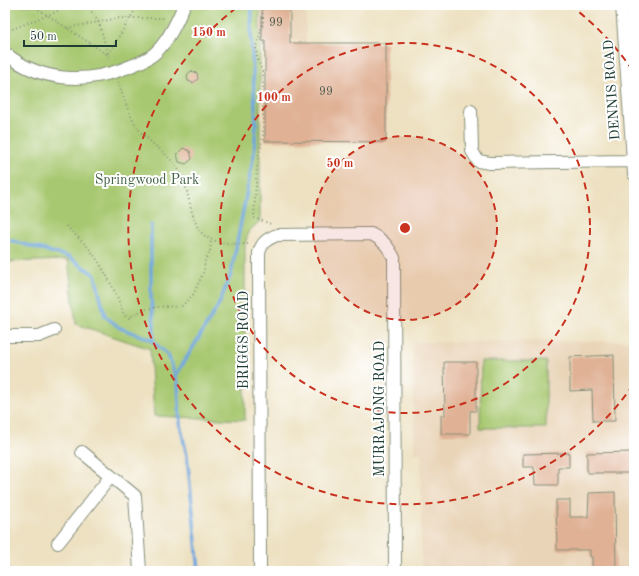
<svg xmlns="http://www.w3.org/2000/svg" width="639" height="576" viewBox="0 0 639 576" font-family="'Old Standard TT',serif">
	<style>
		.built { fill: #e9d4b7 }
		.green { fill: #a7c870; stroke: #638252 }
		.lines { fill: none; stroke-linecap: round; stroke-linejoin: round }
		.stream { stroke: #6da5dc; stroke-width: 3.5 }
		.building { fill: #e0b194 }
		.minor-casing { stroke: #868f7a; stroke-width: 14 }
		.path { stroke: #868f7a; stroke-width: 2; stroke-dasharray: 1 3; stroke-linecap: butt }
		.minor { stroke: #fff; stroke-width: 12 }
		.ring { fill: none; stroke: #c8321e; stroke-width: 2; stroke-dasharray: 7 5 }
		.labels { text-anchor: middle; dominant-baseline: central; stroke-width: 4; stroke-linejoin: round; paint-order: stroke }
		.number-label { font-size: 12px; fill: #4f5a4c }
		.street-label { font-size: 14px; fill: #1f3d34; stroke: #fff }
		.park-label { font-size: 14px; fill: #416043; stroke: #fff }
		.centre { fill: #c8321e; stroke: #fff; stroke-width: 2 }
		.ring-label { font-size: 12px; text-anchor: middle; font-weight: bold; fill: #c8321e; stroke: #fff; stroke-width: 4; stroke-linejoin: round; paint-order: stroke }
	</style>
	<rect width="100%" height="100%" fill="#fff"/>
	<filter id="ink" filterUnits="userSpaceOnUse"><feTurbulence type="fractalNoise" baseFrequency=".025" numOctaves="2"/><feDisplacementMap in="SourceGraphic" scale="8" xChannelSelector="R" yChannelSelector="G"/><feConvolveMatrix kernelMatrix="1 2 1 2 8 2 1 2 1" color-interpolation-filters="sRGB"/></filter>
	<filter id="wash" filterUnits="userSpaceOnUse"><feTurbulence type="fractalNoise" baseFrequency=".012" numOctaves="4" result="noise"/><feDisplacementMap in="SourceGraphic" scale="16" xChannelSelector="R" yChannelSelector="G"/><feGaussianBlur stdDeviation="0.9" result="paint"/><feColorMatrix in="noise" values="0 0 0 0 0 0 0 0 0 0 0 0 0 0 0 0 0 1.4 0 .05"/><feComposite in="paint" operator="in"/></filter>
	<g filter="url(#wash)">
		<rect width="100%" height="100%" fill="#ede1c1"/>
		<path class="built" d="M260,5H312L313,11H306V41L260,42Z
			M634,341V571H421V453L414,454L413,342Z"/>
		<path class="green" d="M5,5H260V221L249,231L245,244V420L154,416L150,349L76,324L68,260L5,262Z
			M481,361H546V428H480Z"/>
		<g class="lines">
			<path class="stream" d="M151,225V299L154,325L153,341
				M5,237L9,240L69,257L95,275L105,316L120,328L150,339L168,355L178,383L180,424L187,456L199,571
				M175,377L218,306L231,274L254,154L256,125L251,36L252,5"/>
		</g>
		<g id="blocks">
			<path class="building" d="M262,5H290V43H386V142L265,141V41H262Z
				M191,71L197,73L198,79L193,83L188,81L187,75Z
				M183,148L190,151L192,159L186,164L179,162L177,154Z
				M614,355L615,421H593L592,390L570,391V357Z
				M444,362H476V411H470V434H441V415H445Z
				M634,452V473H587V453Z
				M569,453V467H558V485H535L534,467H523V454Z
				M615,492L616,571H592V557H590V550H557L556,500H570V517H588L589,493Z"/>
		</g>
	</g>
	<g filter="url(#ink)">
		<use href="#blocks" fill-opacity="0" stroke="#868f7a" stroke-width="1"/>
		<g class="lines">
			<g class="minor-casing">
				<path id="minor" d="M622,5L634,174
					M5,53C40,82 85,84 126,68C135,64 146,61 154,54C168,42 177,22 184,5
					M471,111L472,151L478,161L490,163L632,161
					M5,336H39L54,330
					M82,452L135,496L140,571
					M58,543L111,476
					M260,571L259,253C262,242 267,239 277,235L371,234C383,240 388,246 394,258L395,571"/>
			</g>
			<path class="path" d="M32,5L108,55L138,5
				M87,5L99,23L110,61
				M263,5V23L256,48L257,58L263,73V136L257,164L254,218L271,224
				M67,28L119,18H164
				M5,32L73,5
				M118,82C124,98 130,120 141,132C154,147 172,156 181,174C190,191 190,225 205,236C215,244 237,244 250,244
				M67,226C74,235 84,242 91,251C105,270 116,292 124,315L129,318C145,306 162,306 181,307L193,295L204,271L205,260L210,252L211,240"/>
			<use href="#minor" class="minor"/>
		</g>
	</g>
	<circle cx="405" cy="228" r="92" fill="#c8321e" fill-opacity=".12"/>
	<g class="ring">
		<circle cx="405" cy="228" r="92"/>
		<circle cx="405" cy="228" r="185"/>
		<path d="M633 385A277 277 0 1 1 240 5M570 5A277 277 0 0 1 633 71"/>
	</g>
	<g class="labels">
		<g class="number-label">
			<text x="276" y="23">99</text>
			<text x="326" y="92">99</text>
		</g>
		<g class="street-label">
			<text transform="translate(612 90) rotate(-94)">DENNIS ROAD</text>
			<text transform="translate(244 340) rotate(-90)">BRIGGS ROAD</text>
			<text transform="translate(380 409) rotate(-90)">MURRAJONG ROAD</text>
		</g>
		<g class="park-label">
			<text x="147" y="180">Springwood Park</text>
		</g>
	</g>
	<circle cx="405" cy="228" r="6" class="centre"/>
	<g class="ring-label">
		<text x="209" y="36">150 m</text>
		<text x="274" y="101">100 m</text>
		<text x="340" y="167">50 m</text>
	</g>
	<rect width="639" height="576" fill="none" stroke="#fff" stroke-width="20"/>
	<path d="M24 40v6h92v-6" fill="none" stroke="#1f3d34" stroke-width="2"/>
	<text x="30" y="40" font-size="12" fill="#1f3d34" stroke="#ffffff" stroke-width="3" paint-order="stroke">50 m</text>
</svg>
